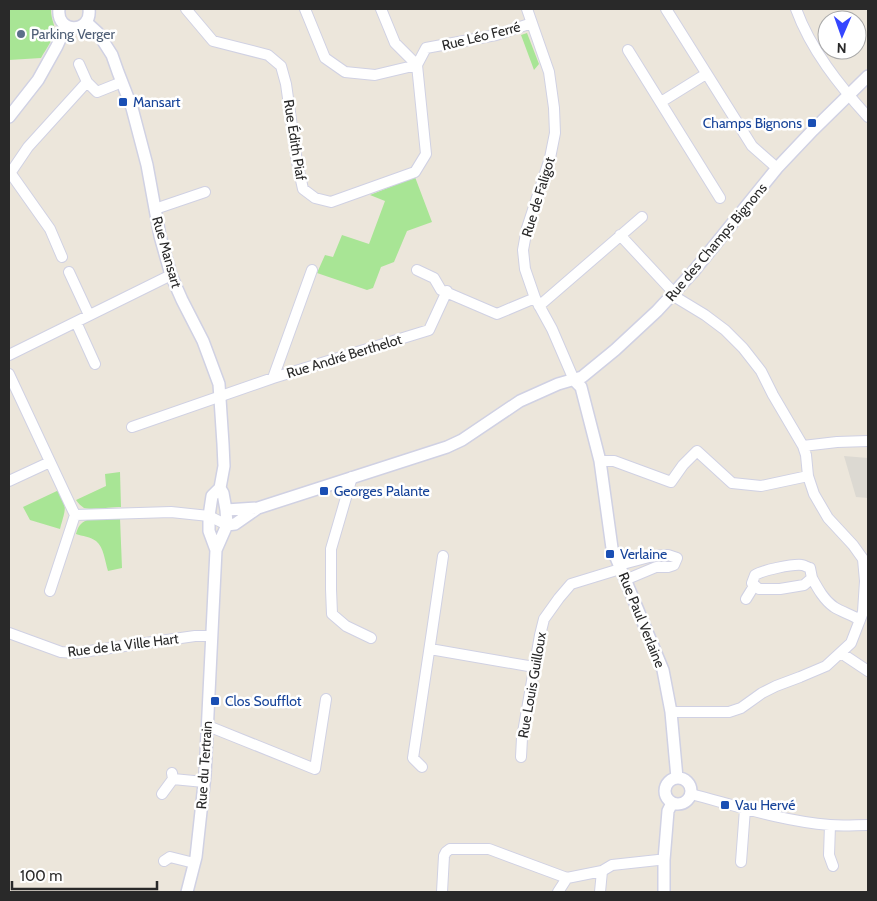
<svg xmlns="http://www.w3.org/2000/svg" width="877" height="901" viewBox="0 0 877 901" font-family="Cabin,sans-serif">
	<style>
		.green { fill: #a8e595 }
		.plaza { fill: #dcd9d2 }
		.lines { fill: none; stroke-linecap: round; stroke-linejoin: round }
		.minor-casing { stroke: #d0d1e3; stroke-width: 12 }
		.tertiary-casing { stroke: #d0d1e3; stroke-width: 14 }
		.minor { stroke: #fff; stroke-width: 10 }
		.tertiary { stroke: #fff; stroke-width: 11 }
		.service-dot { fill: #5c6f8a; stroke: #fff; stroke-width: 2 }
		.transit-dot { fill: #1a4fb4; stroke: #fff; stroke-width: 2 }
		.labels { text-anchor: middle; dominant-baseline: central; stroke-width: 5; stroke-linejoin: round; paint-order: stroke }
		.service-label { font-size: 14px; fill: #4e5e75; stroke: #fff; text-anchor: start }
		.street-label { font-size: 14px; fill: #292929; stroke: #fff }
		.transit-label { font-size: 14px; fill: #164399; stroke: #fff; text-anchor: start }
	</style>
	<rect width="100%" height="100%" fill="#ece6db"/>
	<path class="green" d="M9,9H51C51,15 52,19 54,25C56,37 47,47 41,58L9,60Z
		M527,33L539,64L534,70L521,35Z
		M415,177L432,222L407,231L394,262L381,267L373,288L367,290L317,273L325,255L333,257L342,235L369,244L385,201L370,195Z
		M120,472L121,507C113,507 91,510 84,508C81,506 78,503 76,500L106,486L105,474Z
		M59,490C68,508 65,510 60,529L30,520L23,507Z
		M120,518L122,568L108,571C105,562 104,547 96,541C91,537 82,536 76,534C78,527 80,523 87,520Z"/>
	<path class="plaza" d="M844,456L868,458V498L856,497Z"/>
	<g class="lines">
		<g class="minor-casing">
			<path id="minor" d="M186,9L213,41L268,55L281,66L286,84L297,162L303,189L315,198L331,202L415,172L426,154L417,65L375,75L345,72L325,58L305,9
				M381,9L395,43L417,65L426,48L496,35L532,23
				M527,9L549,72L554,108L555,133L550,158L527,228L523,250L525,269L535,298L552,329L574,380
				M666,9L752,146L777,168
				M796,9C811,50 839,85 868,117
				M628,50L720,198
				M79,64L87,82L97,92L122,82
				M661,102L706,74
				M9,171L50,229L62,257
				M11,172L28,147L87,82
				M155,209L205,192
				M620,235L674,293L677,298L705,315L725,330L743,348L761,371L773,395L803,446L837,442L868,441
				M417,270L434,278L441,290L497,314L535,298
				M69,272L89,315
				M539,306L642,217
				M76,322L95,364
				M9,355L171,275
				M9,374L75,515
				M273,378L312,270
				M132,427L273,378L429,330L447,291
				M600,461H614L671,482L683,465L697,451L732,483L761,486L808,476
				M352,477L331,549V589L332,614L346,626L371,638
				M9,481L50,462
				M619,565L653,556L668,555L677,558L674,565L668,567H656L625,580
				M812,578L810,568C809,568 803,565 802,565C792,564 763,570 755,575L752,583L759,589H780L804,585L812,578C818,589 824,600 834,607C842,612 852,615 860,620
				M50,591L75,515L171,512L209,516L227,525
				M746,599L754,586
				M9,633L61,652L75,653L195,636H211
				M430,649L534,667
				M841,653L868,671
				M671,712H729L741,708L762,693L776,686L800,677L826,666L851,643L863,612L865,581L863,559L853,545L828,518L814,494L808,476L806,455L803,446
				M208,726L315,769L326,699
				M521,757L522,738L540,635L544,619L559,598L571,584L620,569
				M422,767L413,758L431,638L443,556
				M173,779L204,782
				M162,794L173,779L172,773
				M691,794C737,806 782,821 830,825C843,826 856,825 868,825
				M830,825L829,855L833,866
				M164,861L170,857L194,863
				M741,862L745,809
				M442,892L444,856L446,852L450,849H489L567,878
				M558,892L567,878L602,871
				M600,892L602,871L612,865L658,860H664"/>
		</g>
		<g class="tertiary-casing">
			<path id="tertiary" d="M59,9C56,34 92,34 89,9
				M86,22L98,33L112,55L118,72L132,108L147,165L160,236L171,275L182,300L203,341L219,384L223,444L224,466L220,488L223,493L226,510L227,525L216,550L205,775L196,857L187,892
				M9,117L38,80L57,46L66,26
				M574,380L581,387L600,461L612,548L663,670L671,712L677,778
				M226,510L258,508
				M227,525L235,524L258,508L447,447L462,440L520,401L558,384L582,377L615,350L657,311L693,272L777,168L813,130L868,76
				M216,550L209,531V516L212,496L220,488
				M665 791a13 13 0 1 1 26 0a13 13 0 1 1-26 0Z
				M664,892V860L668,811L672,803"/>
		</g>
		<use href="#minor" class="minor"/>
		<use href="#tertiary" class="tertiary"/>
	</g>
	<circle class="service-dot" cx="21" cy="34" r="5"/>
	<g class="transit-dot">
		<rect x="118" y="97" width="10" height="10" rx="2.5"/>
		<rect x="807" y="118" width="10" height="10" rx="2.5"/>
		<rect x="319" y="486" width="10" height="10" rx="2.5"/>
		<rect x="605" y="549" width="10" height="10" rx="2.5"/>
		<rect x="210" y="696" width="10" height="10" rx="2.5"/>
		<rect x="720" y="800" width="10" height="10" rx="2.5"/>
	</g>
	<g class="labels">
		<g class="service-label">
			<text x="31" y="34">Parking Verger</text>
		</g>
		<g class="street-label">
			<text transform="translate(481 36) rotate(-14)">Rue Léo Ferré</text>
			<text transform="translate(295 140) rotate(81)">Rue Édith Piaf</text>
			<text transform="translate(538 197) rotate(-73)">Rue de Faligot</text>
			<text transform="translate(716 242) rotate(-50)">Rue des Champs Bignons</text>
			<text transform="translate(167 252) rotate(74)">Rue Mansart</text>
			<text transform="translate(344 356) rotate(-17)">Rue André Berthelot</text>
			<text transform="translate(642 620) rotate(68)">Rue Paul Verlaine</text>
			<text transform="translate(123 645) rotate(-7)">Rue de la Ville Hart</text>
			<text transform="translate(532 685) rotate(-80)">Rue Louis Guilloux</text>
			<text transform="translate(204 765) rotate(-86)">Rue du Tertrain</text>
		</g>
		<g class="transit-label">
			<text x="133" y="102">Mansart</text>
			<text x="802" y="123" text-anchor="end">Champs Bignons</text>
			<text x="334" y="491">Georges Palante</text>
			<text x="620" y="554">Verlaine</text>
			<text x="225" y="701">Clos Soufflot</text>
			<text x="735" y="805">Vau Hervé</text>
		</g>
	</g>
	<rect width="877" height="901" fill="none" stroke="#292929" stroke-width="20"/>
	<g transform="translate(842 35) rotate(182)"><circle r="24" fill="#ffffff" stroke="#a9a9a9"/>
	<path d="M0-4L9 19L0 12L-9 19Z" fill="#3546ff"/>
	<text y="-8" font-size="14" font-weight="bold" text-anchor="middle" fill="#292929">N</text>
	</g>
	<path d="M12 881v8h145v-8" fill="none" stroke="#292929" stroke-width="2.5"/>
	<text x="20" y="881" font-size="15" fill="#292929" stroke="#ffffff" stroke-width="4" paint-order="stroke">100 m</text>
</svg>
